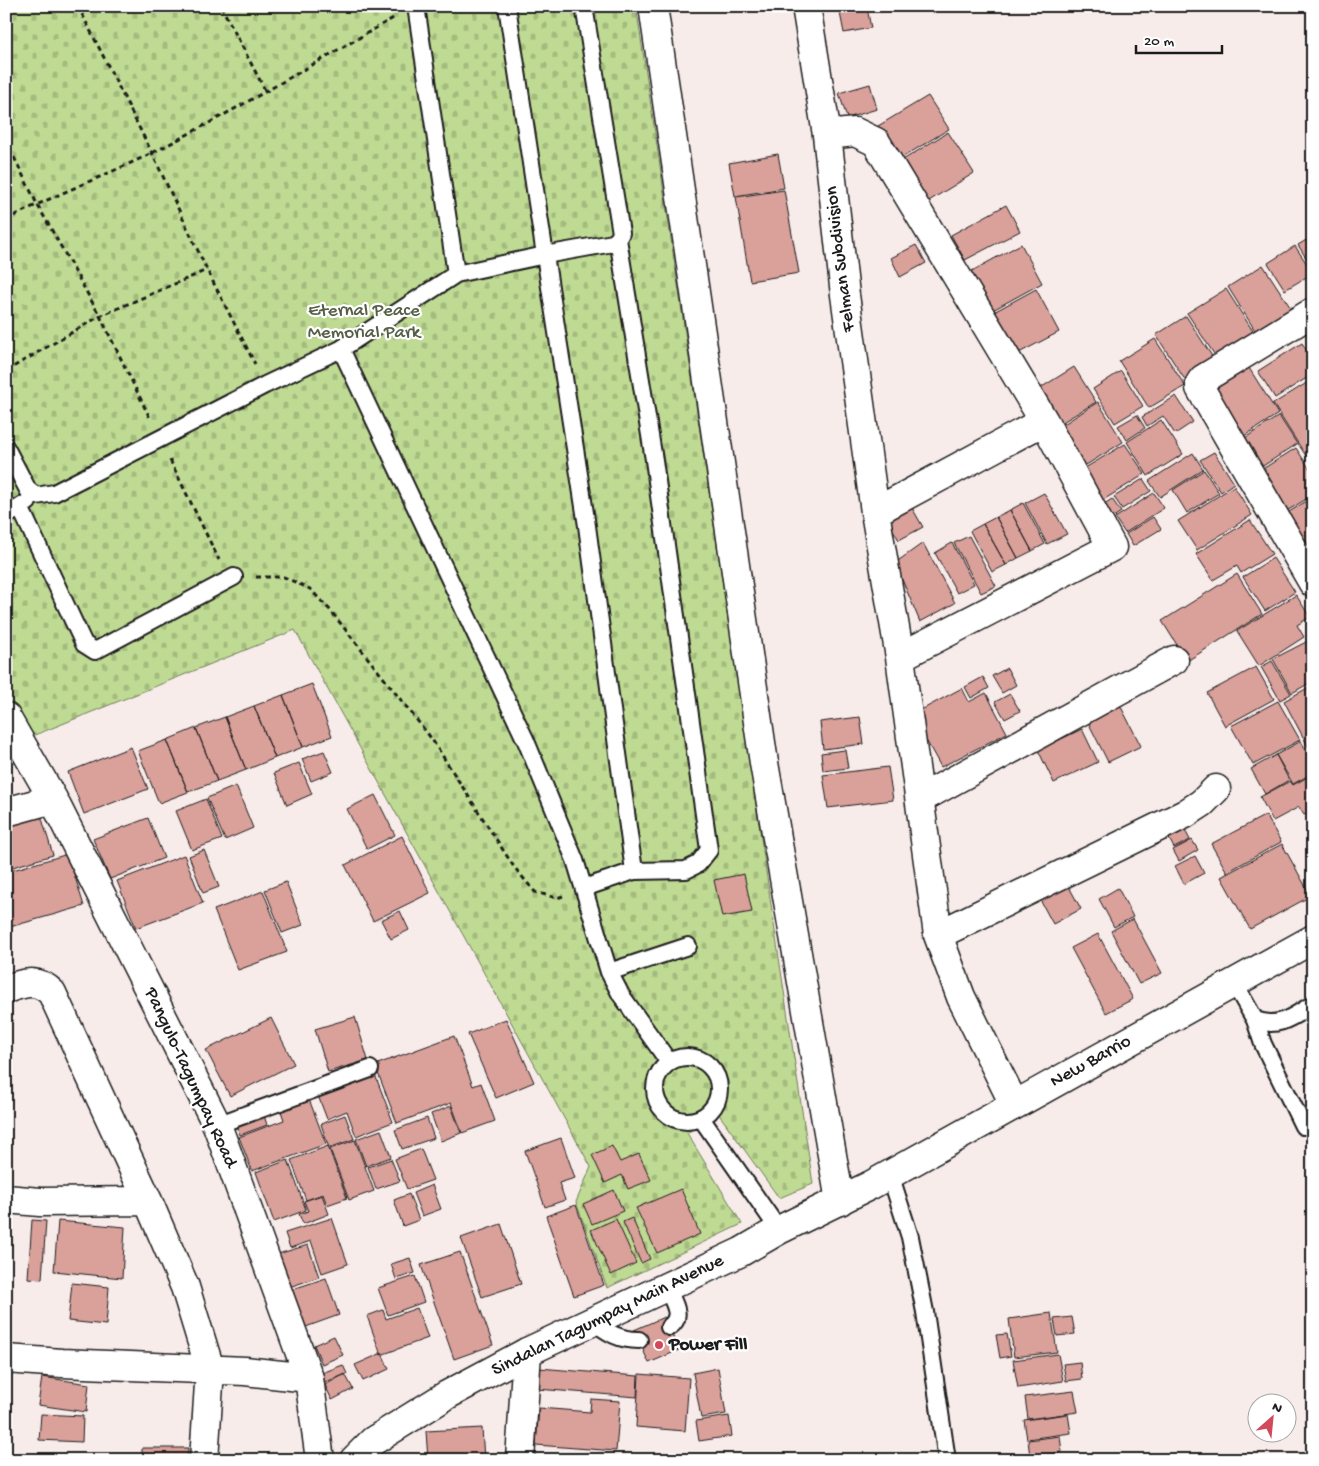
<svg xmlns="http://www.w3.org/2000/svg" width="1319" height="1466" viewBox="0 0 1319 1466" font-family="'Gochi Hand',sans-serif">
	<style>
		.cemetery { fill: url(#cemetery-stones); stroke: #6e7c58 }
		.building { fill: #daa09a; stroke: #1c1c1c }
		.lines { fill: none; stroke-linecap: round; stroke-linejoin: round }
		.service-casing { stroke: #1c1c1c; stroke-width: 20 }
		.minor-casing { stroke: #1c1c1c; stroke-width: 31 }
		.secondary-casing { stroke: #1c1c1c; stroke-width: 31 }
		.path { stroke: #1c1c1c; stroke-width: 3; stroke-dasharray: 5 4; stroke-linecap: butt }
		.service { stroke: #fff; stroke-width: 16 }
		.minor { stroke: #fff; stroke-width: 28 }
		.secondary { stroke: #fff; stroke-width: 28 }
		.poi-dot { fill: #d1495b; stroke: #fff; stroke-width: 2 }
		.labels { text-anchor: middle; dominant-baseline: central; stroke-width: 4.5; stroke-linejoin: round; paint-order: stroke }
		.street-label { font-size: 19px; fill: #1c1c1c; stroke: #fff }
		.park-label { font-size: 19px; fill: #555f46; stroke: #fff }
		.poi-label { font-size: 19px; font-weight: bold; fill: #1c1c1c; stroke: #fff; text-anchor: start }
	</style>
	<defs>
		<pattern id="cemetery-stones" width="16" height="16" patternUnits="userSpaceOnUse" patternTransform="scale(1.25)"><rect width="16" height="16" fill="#bfdb93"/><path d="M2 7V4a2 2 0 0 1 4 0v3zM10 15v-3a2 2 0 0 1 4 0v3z" fill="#a4bb7e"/></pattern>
	</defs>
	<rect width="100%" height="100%" fill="#f8eceb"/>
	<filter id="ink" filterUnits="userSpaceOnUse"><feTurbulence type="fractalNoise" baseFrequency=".02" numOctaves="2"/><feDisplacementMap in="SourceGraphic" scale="10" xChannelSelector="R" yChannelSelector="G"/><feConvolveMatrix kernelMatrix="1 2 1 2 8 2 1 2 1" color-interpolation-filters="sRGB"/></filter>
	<g filter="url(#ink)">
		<path class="cemetery" d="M6,6H636L813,1184L779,1198L718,1113L687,1133L742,1224L607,1288L576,1202L591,1167L295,630L25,739L6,707Z"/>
		<path class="building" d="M833,6H868L834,12Z
			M867,8L871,28L844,33L840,13Z
			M870,84L877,109L847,118L839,93Z
			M928,96L949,129L898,160L878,126Z
			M948,132L974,173L924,204L898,163Z
			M778,154L784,188L735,196L729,163Z
			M784,190L799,273L750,281L736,197Z
			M1006,205L1020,231L965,260L951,235Z
			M1313,236V269L1298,245Z
			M1021,244L1042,283L991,311L970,272Z
			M916,245L926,263L900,277L891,258Z
			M1295,246L1313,273L1285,290L1268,263Z
			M1263,265L1292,310L1256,332L1228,287Z
			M1036,289L1059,332L1015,355L992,313Z
			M1226,289L1256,336L1218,360L1187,313Z
			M1186,316L1217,364L1187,383L1156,335Z
			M1155,339L1185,386L1149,408L1119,361Z
			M1302,343L1313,360V374L1275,398L1258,371Z
			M1074,367L1096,402L1056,426L1034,392Z
			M1249,368L1278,414L1238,440L1209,393Z
			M1121,371L1143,406L1115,423L1093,389Z
			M1313,379V452L1306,456L1273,404Z
			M1176,396L1193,422L1175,434L1163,416L1147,426L1142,417Z
			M1098,402L1123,442L1078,470L1053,431Z
			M1137,415L1145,428L1127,440L1118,426Z
			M1279,416L1297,444L1252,473L1234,445Z
			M1161,420L1183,454L1148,476L1127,442Z
			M1125,444L1145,474L1100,502L1080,471Z
			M1296,448L1313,474V495L1285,512L1253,475Z
			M1214,452L1234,483L1221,492L1200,460Z
			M1193,453L1203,469L1160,497L1149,481Z
			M1204,470L1219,493L1187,513L1173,490Z
			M1143,479L1151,491L1122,509L1114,497Z
			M1234,486L1252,515L1197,550L1178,521Z
			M1044,493L1067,534L1047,544L1025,503Z
			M1154,493L1164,508L1125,533L1115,518Z
			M1313,497V561L1281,517Z
			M907,499L923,527L899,540L883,513Z
			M1112,499L1121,512L1110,519L1101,506Z
			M1023,503L1045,544L1032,551L1010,510Z
			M1010,510L1032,551L1018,558L996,517Z
			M996,517L1018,558L1006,565L983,524Z
			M1153,517L1161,529L1133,546L1126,534Z
			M1250,520L1272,554L1241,573L1237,566L1213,580L1196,554Z
			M983,524L1006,565L992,572L970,531Z
			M969,536L996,586L981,593L954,543Z
			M923,543L955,603L920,622L895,563Z
			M952,543L974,584L957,593L935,553Z
			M1273,558L1295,592L1265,611L1243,577Z
			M1237,574L1262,614L1187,661L1162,621Z
			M1296,595L1310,617L1297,625L1304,637L1259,666L1237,631Z
			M1308,641L1313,649V681L1292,693L1273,659Z
			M1272,661L1291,694L1280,700L1261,667Z
			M1256,667L1274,699L1225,726L1207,693Z
			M1007,668L1016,685L1002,693L992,676Z
			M983,677L989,688L971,698L965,687Z
			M312,684L332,736L303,747L283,695Z
			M1313,685V753L1312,754L1284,701Z
			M962,688L969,702L986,693L1007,733L941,767L912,715Z
			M1010,694L1020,711L1005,719L995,702Z
			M283,695L303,747L275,758L254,706Z
			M1278,701L1300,740L1253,765L1231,726Z
			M1120,705L1141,746L1108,762L1087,720Z
			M254,706L275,758L246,770L225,717Z
			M225,717L246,770L217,781L196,728Z
			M860,717L864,744L823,749L820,722Z
			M196,728L217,781L188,792L167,740Z
			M1082,729L1098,762L1054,783L1038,750Z
			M167,740L188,792L159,803L138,751Z
			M1301,741L1313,763V773L1293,784L1276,755Z
			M131,747L148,789L84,814L68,772Z
			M845,750L848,768L823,771L821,753Z
			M324,751L333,772L311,781L302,759Z
			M1276,755L1289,780L1265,794L1251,769Z
			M299,763L312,794L287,805L274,773Z
			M888,767L893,800L828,808L823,775Z
			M1313,774V811L1304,815L1299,807L1273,821L1260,797L1290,781L1293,785Z
			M236,786L253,828L225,840L207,798Z
			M375,795L395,835L367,849L347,809Z
			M206,799L222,839L192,850L176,811Z
			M40,812L53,855L6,869V822Z
			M1266,815L1281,842L1227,872L1211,844Z
			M148,818L164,858L110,879L93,839Z
			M1182,824L1190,840L1174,848L1166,833Z
			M402,836L430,893L373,921L345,865Z
			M1192,840L1198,850L1179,861L1173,850Z
			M1282,844L1311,896L1250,929L1221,877Z
			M204,850L219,887L203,893L189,856Z
			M68,854L84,906L6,928V872Z
			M184,855L203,903L136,928L117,881Z
			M1195,856L1204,873L1184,884L1175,866Z
			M744,874L752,912L722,917L714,880Z
			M286,882L303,925L282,933L265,890Z
			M1067,883L1081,909L1053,924L1039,898Z
			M1118,888L1133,917L1114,927L1099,899Z
			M263,891L287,952L238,970L214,910Z
			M400,911L409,930L391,939L381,920Z
			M1133,919L1162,973L1139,984L1111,931Z
			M1098,934L1133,999L1106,1013L1071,948Z
			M355,1017L368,1060L328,1072L315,1029Z
			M271,1018L294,1064L230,1096L206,1050Z
			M506,1019L534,1082L496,1098L468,1034Z
			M454,1036L473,1086L481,1083L495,1121L462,1133L451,1103L397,1123L375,1065Z
			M374,1072L393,1122L356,1136L347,1111L327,1119L317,1093Z
			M307,1094L326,1144L252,1171L239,1137L284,1120L279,1105Z
			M451,1106L461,1133L441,1141L431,1114Z
			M262,1109L267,1125L240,1135L234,1119Z
			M345,1115L354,1139L329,1148L321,1124Z
			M427,1118L434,1138L402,1149L395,1130Z
			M381,1130L391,1157L366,1166L356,1139Z
			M561,1138L575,1178L559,1183L565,1200L545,1207L525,1151Z
			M355,1140L374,1191L349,1200L330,1149Z
			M328,1146L347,1198L327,1205L323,1194L306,1200L291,1160Z
			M612,1146L620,1162L639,1154L651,1180L628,1189L622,1175L605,1183L592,1155Z
			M421,1149L433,1180L407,1189L395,1159Z
			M391,1159L400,1181L376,1189L368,1167Z
			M288,1160L306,1210L274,1222L256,1172Z
			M432,1185L441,1209L422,1216L413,1193Z
			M681,1189L700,1234L657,1253L636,1208Z
			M614,1190L623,1211L592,1224L583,1204Z
			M409,1194L419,1220L403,1226L394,1200Z
			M322,1195L329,1214L303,1224L299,1214L308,1211L304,1201Z
			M576,1205L604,1285L574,1296L546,1216Z
			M332,1218L348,1264L322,1273L311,1241L290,1248L285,1233Z
			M632,1218L650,1259L641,1263L623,1222Z
			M616,1219L636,1263L611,1275L591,1230Z
			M32,1220L46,1221L42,1279L28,1278Z
			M58,1221L125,1227L122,1278L54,1271Z
			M501,1224L521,1284L482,1297L461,1238Z
			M308,1245L319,1277L289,1287L278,1254Z
			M460,1252L493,1345L454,1359L421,1265Z
			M410,1258L415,1273L396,1279L391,1264Z
			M415,1276L424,1302L388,1315L378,1288Z
			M326,1278L339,1315L303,1328L290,1290Z
			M72,1283L109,1287L106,1325L68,1321Z
			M417,1308L428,1338L381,1355L367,1316L383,1310L386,1319Z
			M1051,1313L1057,1352L1014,1357L1009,1319Z
			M664,1317L679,1350L649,1363L634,1330Z
			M1072,1317L1075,1334L1057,1336L1054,1319Z
			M1007,1334L1011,1356L1000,1358L996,1335Z
			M334,1336L343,1355L322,1364L314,1345Z
			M382,1353L389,1369L363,1381L355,1365Z
			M1058,1354L1063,1381L1018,1388L1013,1360Z
			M1080,1362L1082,1379L1066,1381L1063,1364Z
			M343,1365L347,1374L325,1382L322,1373Z
			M539,1368L638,1376L637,1397L537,1389Z
			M718,1368L726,1414L701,1418L693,1373Z
			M345,1374L353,1389L332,1400L325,1385Z
			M639,1374L689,1378L685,1431L636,1427Z
			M42,1377L89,1384L86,1412L38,1405Z
			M1074,1391L1078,1412L1028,1419L1025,1397Z
			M591,1399L620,1401L616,1451L536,1445L539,1408L590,1412Z
			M41,1414L83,1416L82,1442L39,1440Z
			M1068,1414L1071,1433L1027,1439L1024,1420Z
			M729,1416L732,1436L699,1441L696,1421Z
			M482,1428L484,1460H428L426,1431Z
			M1060,1436L1062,1452L1030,1457L1028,1440Z
			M142,1448H188L187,1460H142Z"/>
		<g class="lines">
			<g class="service-casing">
				<path id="service" d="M416,6L456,274
					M507,6L545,255L613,243L618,239L621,233L584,6
					M341,349L526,741L575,860L609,972L621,995L669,1062
					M6,448L28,490L36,496L54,493L265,385L341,349L456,274L545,255L587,526L634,871
					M20,507L84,644L95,651L234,577
					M6,516L28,502
					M584,888L634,871L686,870L698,864L709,850L654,460L618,239
					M609,972L688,946
					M1234,983L1255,1020L1263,1044L1303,1126
					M1255,1020C1280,1029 1293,1016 1313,1004
					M655 1089a32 32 0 1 1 64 0a32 32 0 1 1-64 0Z
					M701,1118L779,1230
					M217,1125L370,1069
					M890,1174L910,1237L925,1312L947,1460
					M666,1286C672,1300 685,1317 669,1327
					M593,1321C608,1333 619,1340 639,1340"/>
			</g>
			<g class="minor-casing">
				<path id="minor" d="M653,6L764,763L840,1201
					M806,6L827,135L845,295L875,512L900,657L938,935L961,997L1014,1104
					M827,135L855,132L876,142L1044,421
					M1313,312L1203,379L1200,383V388L1313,583
					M875,512L1044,421L1112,547L900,657
					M6,717L53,799L217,1125L309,1378L320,1460
					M920,799L1174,660
					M6,812L53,799
					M938,935L1185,814L1202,803L1216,789
					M6,989C24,983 37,978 52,993L148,1201L185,1287L210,1369L204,1460
					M6,1199L40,1202L148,1201
					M6,1359L62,1363L245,1371L309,1378
					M520,1460L527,1352"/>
			</g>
			<g class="secondary-casing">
				<path id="secondary" d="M354,1460L373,1441L447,1395L527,1352L741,1252L779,1230L871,1185L1313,939"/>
			</g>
			<path class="path" d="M78,6L152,153L207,270L255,364
				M221,6L266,92
				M6,141L37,204L100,316L150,418
				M6,220C54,195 105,176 154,152C236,110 315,63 395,17
				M6,371L100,316L207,270
				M170,460L219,560
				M256,577H284L310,589L330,610L431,738L514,867L535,892L557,898L563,896"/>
			<use href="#service" class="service"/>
			<use href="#minor" class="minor"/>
			<use href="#secondary" class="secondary"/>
		</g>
	</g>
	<circle class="poi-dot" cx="659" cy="1345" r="5"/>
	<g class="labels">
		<g class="street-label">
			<text transform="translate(841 259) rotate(-97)">Felman Subdivision</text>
			<text transform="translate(1091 1062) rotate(-29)">New Barrio</text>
			<text transform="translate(190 1078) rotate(65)">Pangulo-Tagumpay Road</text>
			<text transform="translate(608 1316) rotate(-26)">Sindalan Tagumpay Main Avenue</text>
		</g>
		<g class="park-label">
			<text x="364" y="311">Eternal Peace<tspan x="364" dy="22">Memorial Park</tspan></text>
		</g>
		<g class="poi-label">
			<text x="669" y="1345">Power Fill</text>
		</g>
	</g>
	<rect width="1319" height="1466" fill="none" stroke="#fff" stroke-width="25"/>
	<rect x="12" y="12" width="1294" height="1441" fill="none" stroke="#1c1c1c" stroke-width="2" filter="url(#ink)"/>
	<g transform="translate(1272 1418) rotate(27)"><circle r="24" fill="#ffffff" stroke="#a4a4a4"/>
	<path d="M0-4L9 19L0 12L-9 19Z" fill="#d1495b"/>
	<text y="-8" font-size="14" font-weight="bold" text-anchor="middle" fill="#1c1c1c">N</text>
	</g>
	<path d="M1136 45v8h86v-8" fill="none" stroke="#1c1c1c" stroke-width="2.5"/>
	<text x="1144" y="45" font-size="15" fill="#1c1c1c" stroke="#ffffff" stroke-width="4" paint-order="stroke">20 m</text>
</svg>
